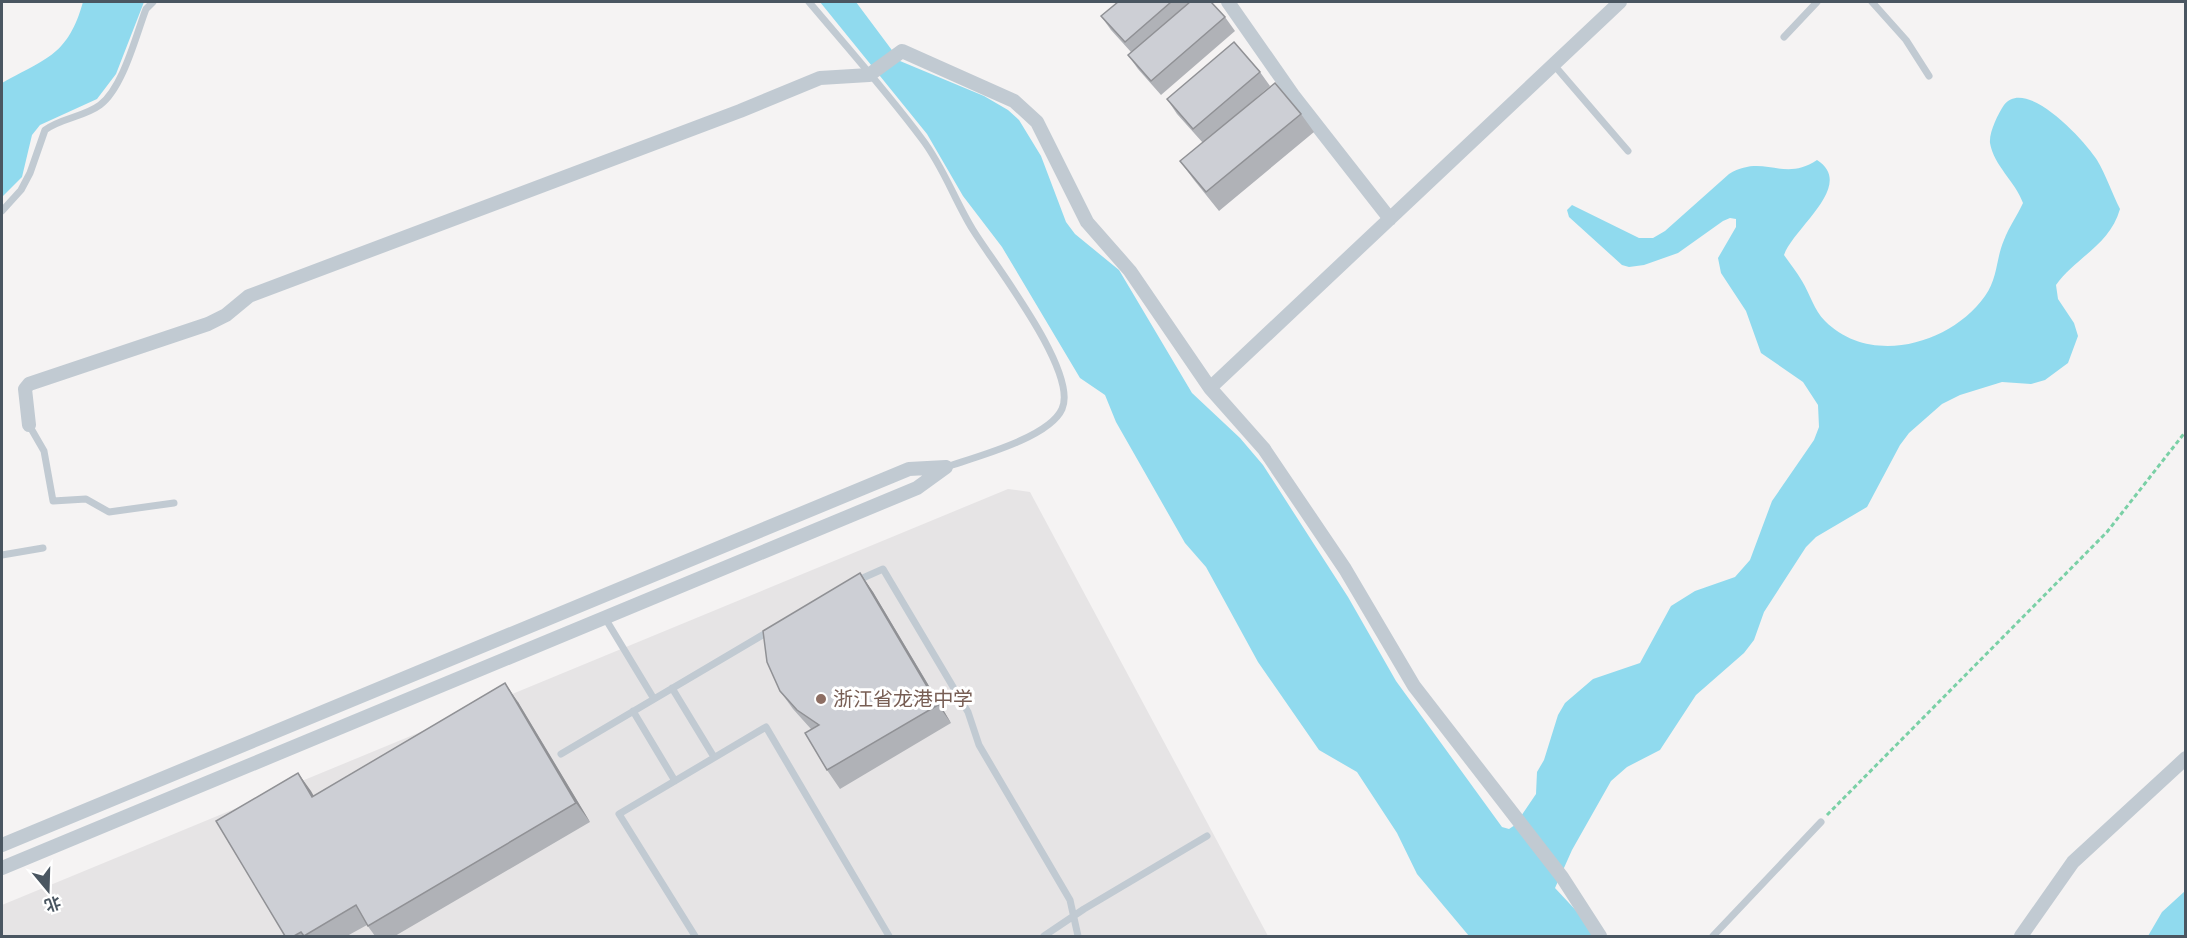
<svg xmlns="http://www.w3.org/2000/svg" width="2187" height="938" viewBox="0 0 2187 938" font-family="'DejaVu Sans','Noto Sans SC',sans-serif">
	<style>
		.education { fill: #e6e4e5 }
		.water { fill: #90daee }
		.lines { fill: none; stroke-linecap: round; stroke-linejoin: round }
		.path { stroke: #7ad0a6; stroke-width: 3; stroke-dasharray: 4.5 3; stroke-linecap: butt }
		.service { stroke: #c1cad2; stroke-width: 7 }
		.minor { stroke: #c1cad2; stroke-width: 14 }
		.wall { fill: #b0b2b7 }
		.shaded-wall { fill: #909195 }
		.building { fill: #cdcfd5; stroke: #909195; stroke-width: 1.5 }
		.education-dot { fill: #8d6e63; stroke: #fff; stroke-width: 2 }
		.labels { text-anchor: middle; dominant-baseline: central; stroke-width: 6; stroke-linejoin: round; paint-order: stroke }
		.education-label { font-size: 20px; fill: #785e54; stroke: #fff; text-anchor: start }
	</style>
	<rect width="100%" height="100%" fill="#f5f3f3"/>
	<path class="education" d="M1008,489L1030,492L1268,936H2V905Z"/>
	<path class="water" d="M83,2H144L116,74L97,99L40,125L32,135L22,177L2,197V83C47,58 68,55 83,2Z
		M820,2H856L900,61L984,96L1008,110L1019,120L1041,156L1066,222L1075,234L1119,270L1192,393L1240,438L1263,465L1348,597L1396,681L1502,827L1509,829L1515,825L1536,794L1537,772L1544,760L1558,715L1565,703L1593,679L1640,663L1671,606L1695,591L1735,577L1750,560L1772,501L1814,440L1819,427L1818,405L1803,382L1761,353L1746,311L1721,273L1718,258L1736,227V219L1730,218L1723,221L1678,253L1644,265L1629,267L1622,265L1569,217L1567,210L1572,205L1639,238H1653L1665,231L1729,174C1764,153 1783,183 1817,160C1856,185 1794,227 1784,255C1790,264 1797,272 1802,281C1810,294 1814,310 1825,321C1871,367 1951,344 1985,296C1998,278 1996,258 2004,240C2009,227 2017,216 2023,203C2015,181 1994,166 1990,143C1989,132 1998,114 2004,105C2026,76 2085,141 2097,160C2106,175 2112,193 2120,209C2110,245 2076,257 2056,285L2058,299L2074,323L2078,336L2068,363L2045,380L2031,384L2002,382L1960,395L1942,404L1909,433L1900,445L1867,507L1816,537L1806,547L1764,612L1754,640L1744,653L1696,695L1660,750L1627,767L1611,781L1572,850L1555,888L1583,918L1593,936H1469L1417,874L1397,833L1357,772L1319,750L1258,662L1206,567L1185,543L1116,422L1105,395L1080,378L1002,247L963,196L927,134Z
		M2185,891V936H2148L2162,912Z"/>
	<g class="lines">
		<path class="path" d="M1827,815L2107,532L2186,431"/>
		<path class="service" d="M809,2C847,47 887,92 922,139C943,166 955,201 973,230C994,264 1079,372 1062,409C1049,438 975,457 946,467
			M1872,2L1906,40L1929,76
			M1784,37L1817,2
			M1554,65L1628,151
			M2,211L21,190L30,173L45,130C61,118 84,117 100,105C123,88 136,35 146,9L153,2
			M29,425L44,451L53,501L86,499L109,512L174,503
			M2,555L43,548
			M856,581L883,569L968,712L979,745L1070,900L1078,936
			M605,618L654,699
			M672,688L714,757
			M633,711L675,781
			M561,754L771,630
			M695,936L619,814L766,727L889,936
			M1044,936L1084,909L1207,836
			M1713,936L1821,822"/>
		<path class="minor" d="M1228,2L1293,95L1390,219
			M1210,388L1620,2
			M29,425L25,389L29,384L208,324L226,315L249,296L740,111L820,78L869,75L902,51L1014,101L1037,122L1087,222L1130,271L1210,388L1264,449L1345,569L1414,686L1562,877L1600,936
			M2,845L909,469L946,467
			M2,868L917,488L946,467
			M2021,936L2073,862L2186,758"/>
	</g>
	<path class="wall" d="M1118,2H1211L1225,17L1235,31L1161,95L1138,69L1128,55L1131,52L1111,30L1101,16Z
		M1260,72L1270,86L1229,121L1301,114L1314,132L1219,211L1194,180L1180,161L1203,143L1177,114L1167,99Z
		M860,573L873,592L951,723L840,789L827,770L811,729L793,709L780,691Z
		M518,702L590,822L395,936H375L367,925L347,936H285L298,773L314,797Z"/>
	<path class="shaded-wall" d="M860,573L873,592L951,723L938,705Z
		M505,683L518,702L590,822L576,803Z
		M298,773L311,791L325,816L312,797Z"/>
	<path class="building" d="M1118,2H1171L1125,42L1101,16Z
		M1190,2H1211L1225,17L1151,81L1128,55Z
		M1234,42L1260,72L1193,129L1167,99Z
		M1275,83L1301,114L1206,192L1180,161Z
		M860,573L938,705L827,770L805,733L819,725L797,710L780,691L767,662L763,631Z
		M505,683L576,803L368,926L356,905L304,936L301,932L294,936H285L216,821L298,773L312,797Z"/>
	<circle class="education-dot" cx="821" cy="699" r="6"/>
	<g class="labels">
		<g class="education-label">
			<text x="833" y="699">浙江省龙港中学</text>
		</g>
	</g>
	<rect width="2187" height="938" fill="none" stroke="#4a5661" stroke-width="6"/>
	<g transform="translate(48 890) rotate(161)" stroke="#ffffff" stroke-width="4.5" paint-order="stroke">
	<path d="M0-4.5L10 22L0 15L-10 22Z" fill="#4a5661"/>
	<text y="-9" font-size="16" font-weight="bold" text-anchor="middle" fill="#4a5661">北</text>
	</g>
</svg>
